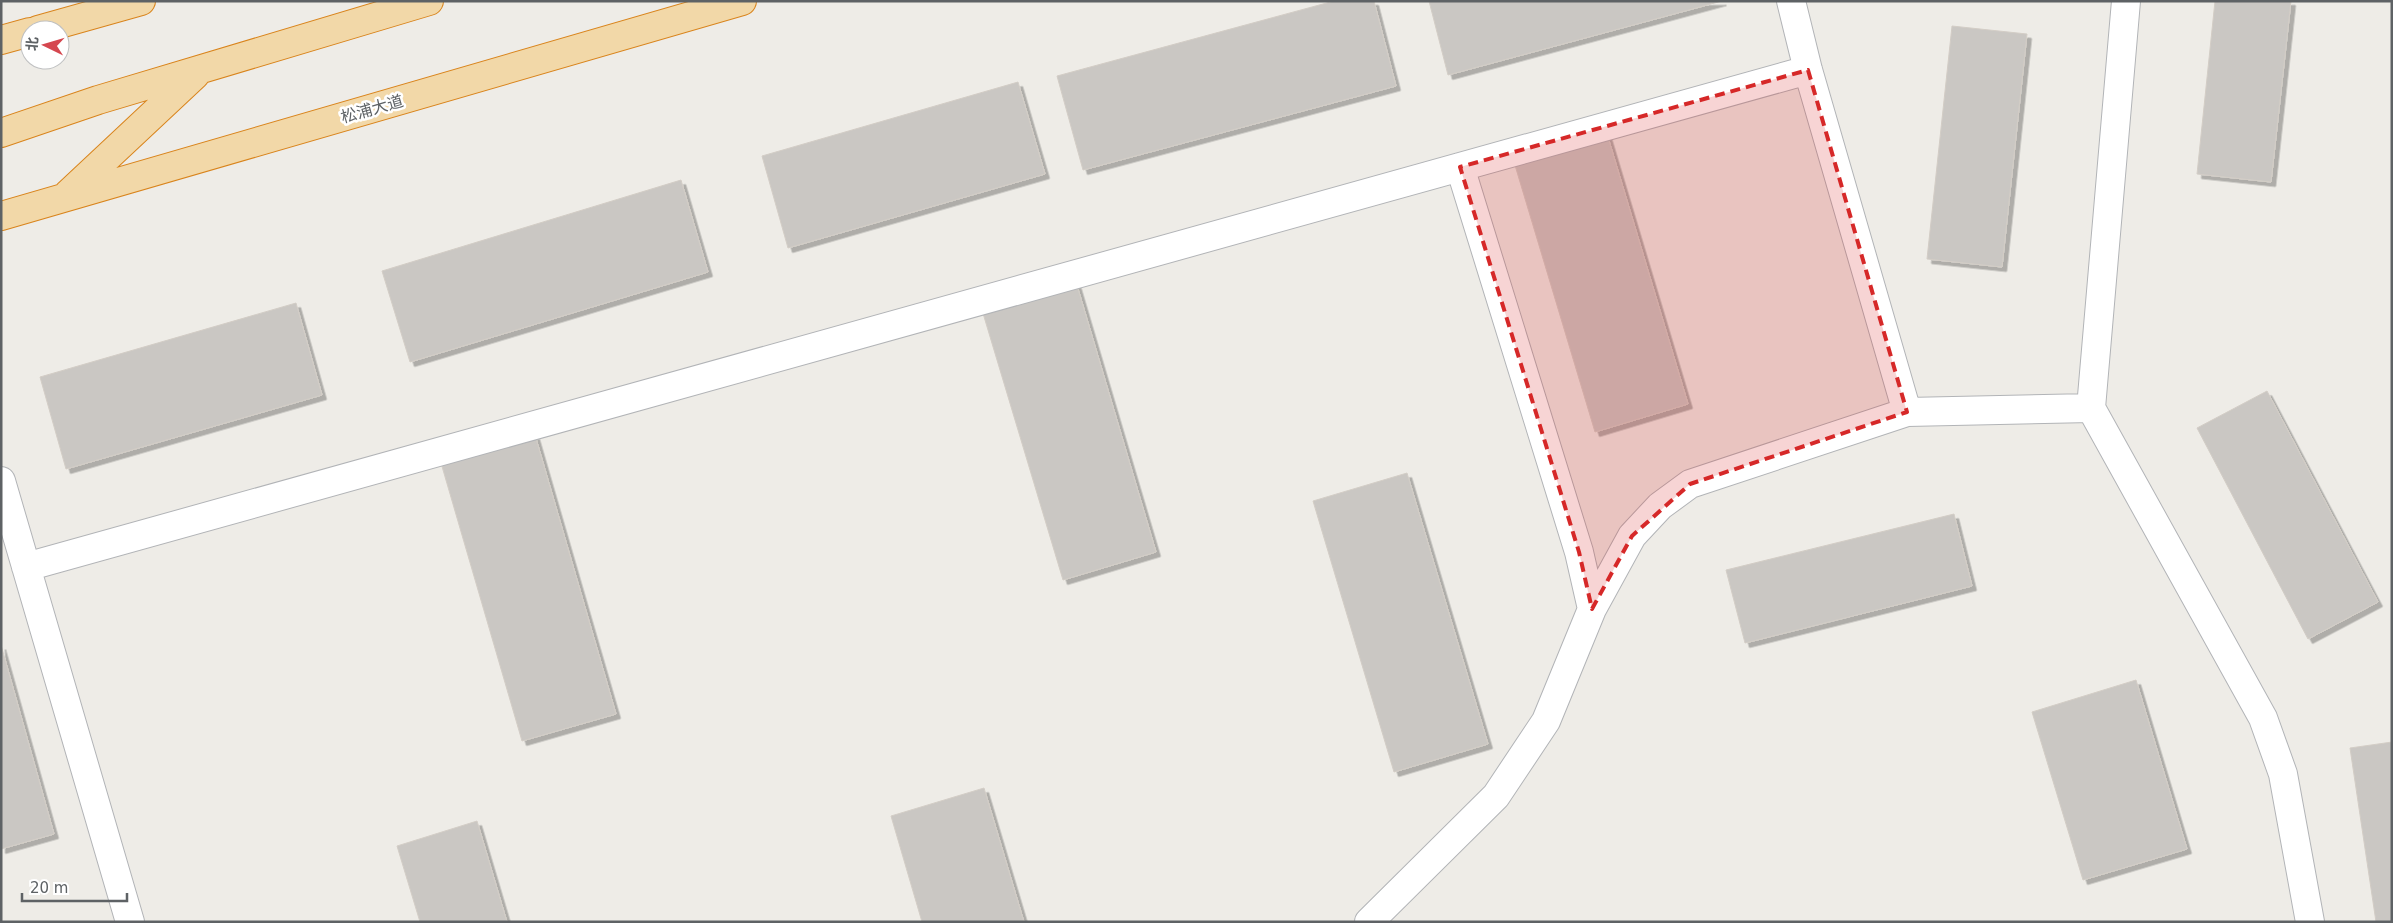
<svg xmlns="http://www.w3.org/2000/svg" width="2393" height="923" viewBox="0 0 2393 923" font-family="'DejaVu Sans','Noto Sans SC',sans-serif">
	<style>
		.building { fill: #cac7c3; stroke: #d3cdc6; filter: url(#shadow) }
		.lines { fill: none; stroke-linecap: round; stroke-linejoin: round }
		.minor-casing { stroke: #b2b4b7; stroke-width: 30 }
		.trunk-casing { stroke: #d9841c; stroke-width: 30 }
		.minor { stroke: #fff; stroke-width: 28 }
		.trunk { stroke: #f2d8a8; stroke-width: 28 }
		.marked { fill: #d62828; fill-opacity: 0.2; stroke: #d62828; stroke-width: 4; stroke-dasharray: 10 6; stroke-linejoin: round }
		.labels { text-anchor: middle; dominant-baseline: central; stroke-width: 5; stroke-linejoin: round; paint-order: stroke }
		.street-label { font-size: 16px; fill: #5e6265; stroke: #fff }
	</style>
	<defs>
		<filter id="shadow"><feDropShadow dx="4.5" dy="4.5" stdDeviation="0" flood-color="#0004"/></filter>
	</defs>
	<rect width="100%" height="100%" fill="#eeece7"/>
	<path class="building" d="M1334,1H1374L1396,86L1083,170L1057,76Z
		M1429,1H1722L1448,75Z
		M2215,1H2291L2271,182L2197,174Z
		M1952,26L2027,34L2002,267L1927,259Z
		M1018,82L1045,174L788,248L762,156Z
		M1607,134L1688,404L1595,432L1514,162Z
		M681,180L708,272L410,362L382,271Z
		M1076,282L1156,552L1063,580L982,310Z
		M296,303L322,395L66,469L40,377Z
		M2267,391L2378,602L2308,639L2197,428Z
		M535,435L616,714L522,741L441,463Z
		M1407,473L1488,744L1394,772L1313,501Z
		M1954,514L1972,586L1745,643L1726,570Z
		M1,645L54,834L1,849Z
		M2136,680L2187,849L2083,880L2032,712Z
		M2392,742V922H2376L2350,748Z
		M984,788L1024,922H922L891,816Z
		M477,821L507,922H420L397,846Z"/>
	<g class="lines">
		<g class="minor-casing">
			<path id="minor" d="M1791,1L1808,70L1907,412
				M1460,167L1579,552L1592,609
				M2091,408L2126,1
				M1,481L130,922
				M26,567L1808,70
				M1369,922L1496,796L1546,721L1592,609L1632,536L1660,506L1690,484L1907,412L2091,408L2263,718L2283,774L2310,922"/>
		</g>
		<g class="trunk-casing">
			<path id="trunk" d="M38,30L141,1
				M1,40L30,32
				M1,133L98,100L429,1
				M68,194L195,75
				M1,216L742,1"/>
		</g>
		<use href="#minor" class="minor"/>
		<use href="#trunk" class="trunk"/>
	</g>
	<path class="marked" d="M1808,70L1907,412L1690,484L1632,536L1592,609L1579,552L1460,167Z"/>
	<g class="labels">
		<g class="street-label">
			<text transform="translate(372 109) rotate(-16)">松浦大道</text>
		</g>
	</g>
	<rect width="2393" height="923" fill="none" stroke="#5e6265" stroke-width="5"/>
	<g transform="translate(45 45) rotate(275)"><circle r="24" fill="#ffffff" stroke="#bfc0c1"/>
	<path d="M0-4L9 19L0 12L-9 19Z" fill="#d5474f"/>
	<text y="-8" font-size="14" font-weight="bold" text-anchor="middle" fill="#5e6265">北</text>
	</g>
	<path d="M22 893v8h105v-8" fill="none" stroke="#5e6265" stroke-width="2.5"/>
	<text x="30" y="893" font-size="15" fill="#5e6265" stroke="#ffffff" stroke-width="4" paint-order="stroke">20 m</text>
</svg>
